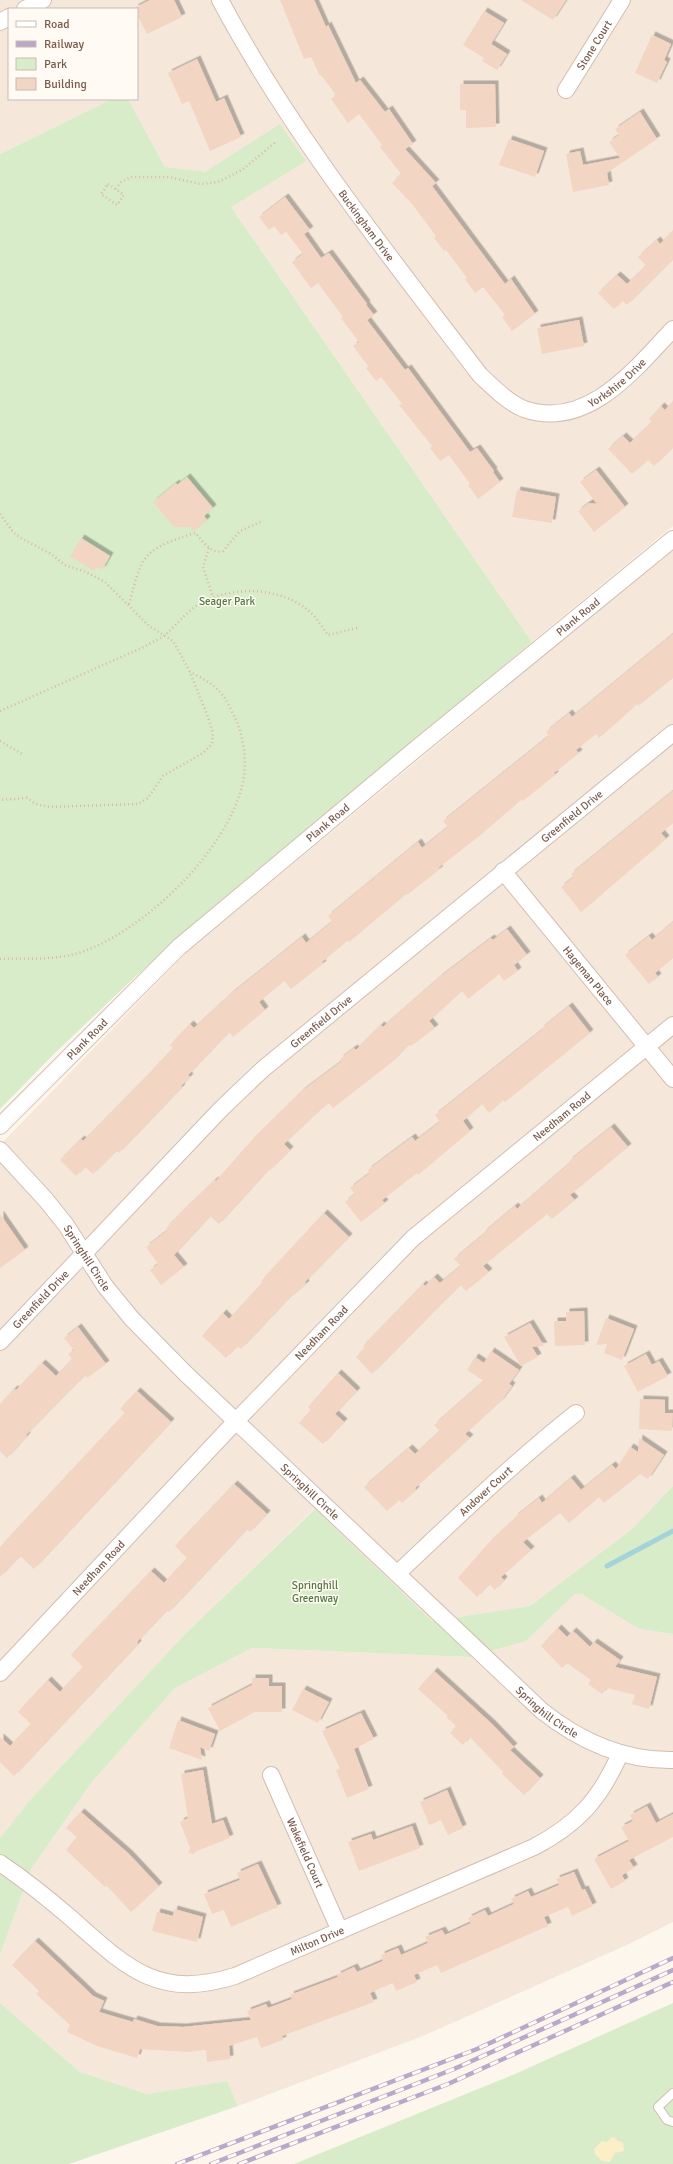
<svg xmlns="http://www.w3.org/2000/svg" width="673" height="2164" viewBox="0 0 673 2164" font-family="Signika,sans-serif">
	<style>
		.residential { fill: #f5e8da }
		.green { fill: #d8ecc9 }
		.sand { fill: #fcefc7 }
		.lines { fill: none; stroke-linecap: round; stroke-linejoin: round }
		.stream { stroke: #a5d3da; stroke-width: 5 }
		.building { fill: #f3d5c3; filter: url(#shadow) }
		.lane-casing { stroke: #d1beb0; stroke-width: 10 }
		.street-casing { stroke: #d1beb0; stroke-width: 18 }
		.path { stroke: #d9b8a5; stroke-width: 2.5; stroke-dasharray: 1 3; stroke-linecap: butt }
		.lane { stroke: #fff; stroke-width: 8 }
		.street { stroke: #fff; stroke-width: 16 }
		.rail-casing { stroke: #b9a8c9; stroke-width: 4.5 }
		.rail { stroke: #fffaf3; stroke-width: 3; stroke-dasharray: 9; stroke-linecap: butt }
		.labels { text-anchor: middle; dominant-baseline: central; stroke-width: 3; stroke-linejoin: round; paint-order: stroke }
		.street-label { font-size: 11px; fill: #7a5c4d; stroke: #fffaf3 }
		.park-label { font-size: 11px; fill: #537a41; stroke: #fffaf3 }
	</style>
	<defs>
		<filter id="shadow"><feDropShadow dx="3.5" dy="-3.5" stdDeviation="0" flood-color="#0004"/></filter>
	</defs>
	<rect width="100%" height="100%" fill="#fdf6ec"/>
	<path class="residential" d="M0,0H673V526L532,642L231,207L165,167L128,99H137V9H9V99H112L0,154Z
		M673,549V1486L631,1530L530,1606L432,1621L314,1509L185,1634L30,1800L0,1838V1145L189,950Z
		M575,1594H581L639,1629L673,1634V1922L629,1944L423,2036L238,2106L227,2081L147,2094L80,2072L0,2003V1955L31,1869L92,1782L175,1688L252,1648L470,1657L526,1641Z"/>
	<path class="green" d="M112,99H128L165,167L205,172L280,124L306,161L231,207L532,642L241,884L136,976L55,1053L0,1109V154Z
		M673,1486V1634L639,1629L581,1594H575L526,1641L470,1657L252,1648L175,1688L92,1782L31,1869L0,1955V1838L30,1800L185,1634L315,1509L432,1621L530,1606L631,1530Z
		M0,2003L80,2072L147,2094L227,2081L238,2106L69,2164H0Z
		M673,2003V2164H294L515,2074Z"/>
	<path class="sand" d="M612,2137L616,2138L617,2141L623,2142L624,2151L615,2153L610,2162L602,2161L595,2154L594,2149L602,2141L607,2142Z"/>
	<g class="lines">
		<path class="stream" d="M607,1566L673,1531"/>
	</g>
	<path class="building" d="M150,0H174L182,17L147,34L137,15V9L134,8Z
		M280,0H314L326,27L328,25L356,83L360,80L385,112L389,109L413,144L405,149L436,183L432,186L505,284L511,279L535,314L512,331L502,317L505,315L483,287L475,293L465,279L467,278L446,250L444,251L434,238L436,236L412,204L392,183L401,174L380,147L382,145L359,114L348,123L331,99L336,95L321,75L320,76L311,57L304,59Z
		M521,0H566L553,20Z
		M484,11L504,23L491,44L507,54L497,70L482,61L484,58L463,45Z
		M652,35L671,44L664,60L667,62L657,83L635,73Z
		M197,59L216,102L224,98L241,137L210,151L189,101L182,104L168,73Z
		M460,84H495L496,127L466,128V110H460Z
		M640,112L657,139L607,173L609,185L573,192L566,154L580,151L583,165L620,158L609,142L619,135L615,129Z
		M509,139L544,151L535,177L499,165Z
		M285,197L310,230L304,234L321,258L329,253L367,304L366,305L374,315L367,320L405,370L408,368L470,452L477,448L494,471L493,472L500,482L478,499L468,485L470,484L449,455L440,461L430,448L432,446L399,405L402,404L381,377L376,381L366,368L368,366L353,346L359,342L341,318L343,317L318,283L311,288L292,262L303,254L286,232L281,235L274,226L269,230L259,217Z
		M673,231V259L627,305L623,301L614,309L598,293L617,275L627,284L646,266L638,257L657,240L660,244Z
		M579,320L584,346L542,354L537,328Z
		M673,401V447L654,466L648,460L632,474L608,449L623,436L630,443L652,422L649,419L661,406L665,410Z
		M596,470L625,507L594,532L578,511L589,503L597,504L580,482Z
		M187,477L213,508L204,516L207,520L194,531L190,527H174L153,502L176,483L177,485Z
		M517,490L556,497L552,523L512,517Z
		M81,538L110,556L102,570L97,567L94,571L70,556Z
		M673,634V678L638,706L637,704L599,738L596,734L576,750L579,753L554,773L555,775L523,801L522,799L478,837L438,868L440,869L407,895L406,894L349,942L348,940L322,962L323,964L310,974L291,989L284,981L259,1002L265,1010L233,1037L229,1032L188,1075L190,1077L181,1086L182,1087L119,1153L116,1151L93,1174L85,1167L76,1176L60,1160L81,1139L83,1141L146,1077L173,1048L170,1045L190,1024L194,1028L232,993L302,937L306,943L332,922L328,916L418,842L422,848L448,827L443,821L549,736L546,732L569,713L572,717Z
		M673,791V823L661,833L666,839L581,912L561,887L574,877L571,874Z
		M673,922V958L655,973L658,977L649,984L625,955L649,936L652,940Z
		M507,929L527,955L514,965L518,971L504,981L499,974L468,999L462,991L429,1021L435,1028L411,1046L409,1044L392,1062L333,1108L329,1103L318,1112L284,1144L290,1150L269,1171L268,1170L219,1224L210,1216L174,1255L184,1267L161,1285L150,1270L158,1264L146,1247L168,1230L166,1228L187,1207L215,1180L216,1181L253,1139L302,1091L342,1061L340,1059L354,1048L356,1050L381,1025L383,1027L440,977L491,938L493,940Z
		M569,1006L590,1033L505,1102L503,1100L489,1113L482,1104L463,1121L470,1131L418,1175L417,1173L382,1200L385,1203L361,1222L345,1202L355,1194L350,1188L370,1173L368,1170L412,1137L415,1141L440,1122L435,1115L542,1030L541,1029Z
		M611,1127L628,1147L570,1195L575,1200L552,1219L547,1214L483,1266L489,1272L466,1291L460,1285L372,1374L356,1357L365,1348L363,1346L423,1284L425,1286L434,1277L440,1283L461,1266L454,1259L484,1234L483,1233L515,1206L517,1209L571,1162L569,1161Z
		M324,1213L349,1237L305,1282L306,1284L293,1296L292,1295L241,1349L237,1346L226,1358L202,1336L223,1313L229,1319L262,1283L261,1281Z
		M0,1214L25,1250L0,1268Z
		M584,1311L585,1345L555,1346L554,1321H566V1312Z
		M606,1318L634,1329L622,1360L604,1353L607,1344L596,1345Z
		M530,1323L544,1346L532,1347L538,1357L521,1366L504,1337Z
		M78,1327L106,1364L87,1378L85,1375L26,1435L27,1436L7,1458L0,1451V1404L14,1389L16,1390L42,1363L56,1376L72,1359L68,1354L74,1350L64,1338Z
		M491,1351L519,1370L509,1384L512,1386L501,1401L465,1434L470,1438L415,1488L416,1490L402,1503L399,1500L387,1511L364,1487L409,1448L415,1454L440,1431L434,1425L484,1381L467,1370L475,1357L484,1363Z
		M646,1354L652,1365L659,1361L668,1376L638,1392L624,1366Z
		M338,1373L357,1391L335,1414L344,1422L323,1444L299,1423L311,1410L308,1407Z
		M137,1391L171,1422L34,1569L20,1556L0,1577V1547L125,1413L120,1409Z
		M640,1399L665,1400V1413H673L672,1431L639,1429Z
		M639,1438L664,1455L648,1479L640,1474L604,1503L599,1497L569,1523L560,1513L523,1542L531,1550L501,1577L504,1580L495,1590L489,1584L477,1597L458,1578L489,1543L516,1518L515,1517L539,1498L542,1503L571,1478L581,1490L612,1465L616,1469L630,1447L638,1452Z
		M234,1484L267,1514L250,1532L247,1529L169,1612L167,1610L137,1642L138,1644L14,1776L0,1762V1737L10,1746L31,1724L18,1712L48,1680L60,1692L83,1667L71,1655L151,1571L164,1583L187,1558L175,1546Z
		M558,1628L567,1637L573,1631L590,1647L594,1642L620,1660L615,1667L657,1677L649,1709L632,1704L635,1695L607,1688L602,1694L588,1684L591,1680L567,1663L562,1668L541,1646Z
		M434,1671L492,1724L514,1747L510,1750L540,1778L524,1795L502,1774L503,1772L470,1737L463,1745L450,1733L456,1726L446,1717L448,1716L418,1689Z
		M252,1678H269V1686H282V1712H255L220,1731L208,1708L252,1685Z
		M303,1689L329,1702L318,1723L292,1710Z
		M361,1713L374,1739L354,1749L369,1789L347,1798L336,1770L340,1769L322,1731Z
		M178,1720L215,1734L209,1751L200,1747L202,1760L169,1748Z
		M203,1770L212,1824L223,1820L230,1838L197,1851L192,1855L191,1853L188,1854L190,1848L180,1822L188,1818L181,1774Z
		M447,1790L463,1828L448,1835L441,1820L429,1825L420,1802Z
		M647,1806L656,1823L673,1814V1837L629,1860L634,1868L622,1875L625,1881L611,1889L594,1859L629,1841L621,1827L633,1821L630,1815Z
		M81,1812L129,1854L159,1886L131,1912L107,1886L105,1887L66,1850L77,1837L66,1828Z
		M412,1826L420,1848L359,1871L348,1842L371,1834L373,1840Z
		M258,1864L278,1907L231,1927L224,1910L212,1914L204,1894L240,1880L237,1873Z
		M574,1872L582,1890L585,1889L593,1906L572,1916L568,1907L544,1917L548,1926L441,1973L437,1965L414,1975L417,1982L396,1991L393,1983L370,1993L374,2002L282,2036L283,2040L261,2048L257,2037L229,2046L230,2059L207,2062L206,2050L188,2052L140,2049L137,2058L97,2046L67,2032L70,2025L36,1994L39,1991L12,1965L35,1941L93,1996L104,2001L99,2012L133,2022L134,2019L157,2026L183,2027L251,2020L247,2011L266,2004L268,2008L292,1999L290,1995L338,1977L337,1975L354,1967L357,1972L383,1961L381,1955L398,1948L401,1955L428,1943L425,1937L442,1930L445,1935L471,1923L468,1918L485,1910L488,1916L514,1904L511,1899L528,1891L531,1897L559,1885L556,1879Z
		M174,1909L203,1917L197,1942L152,1931L157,1912L173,1916Z"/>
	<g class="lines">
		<g class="lane-casing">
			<path id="lane" d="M673,2093L658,2107L667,2120L673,2122"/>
		</g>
		<g class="street-casing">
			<g id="street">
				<path id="s1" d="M220,0C292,135 388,254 480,375C493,387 507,402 524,409C587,431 635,369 673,329"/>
				<path d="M25,9L43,0"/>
				<path d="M0,22L9,17"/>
				<path id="s2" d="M566,90L622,0"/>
				<path id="s3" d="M503,871L673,1079"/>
				<path id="s4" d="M0,1126L179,947L411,753L673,539"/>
				<path id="s5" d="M0,1150L46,1200L66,1225L105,1286L132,1319L185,1373L542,1711C580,1741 624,1761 673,1760"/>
				<path id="s6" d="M0,1342L221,1109L263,1069L673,733"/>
				<path id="s7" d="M398,1573C456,1518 513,1463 576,1413"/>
				<path id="s8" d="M0,1673L236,1421L413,1238L673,1025"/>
				<path id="s9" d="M271,1775L340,1931"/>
				<path id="s10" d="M0,1863C25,1880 49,1899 72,1919C127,1968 158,2000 235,1976L534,1847C578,1824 600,1799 620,1754"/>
			</g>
		</g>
		<path class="path" d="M108,184L124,195L117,205L101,194Z
			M116,189L121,182L131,177H169L200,184L218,182L242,170L277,141
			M0,514L14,533L21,538L51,554L65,565L86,572L105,582L149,626L173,641L189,670L208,717L213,733L212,744L203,753L163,776L148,798L138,804L49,807L36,804L27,798L0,800
			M209,548L203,567L213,597
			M129,604C133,591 138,565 148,555C157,545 182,537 195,533C203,541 210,554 223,551L240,531L263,521
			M0,711L146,646C152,642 160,639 165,635C176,626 184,614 196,606C227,586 274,586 304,607C314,614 321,625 328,635L357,628
			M0,741L24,755
			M0,959C29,958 60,961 87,950C149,926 229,848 243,782C247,762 244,741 237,722C232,712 227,699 219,691C211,682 199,677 189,671"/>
		<use href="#lane" class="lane"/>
		<use href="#street" class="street"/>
		<g class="rail-casing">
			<path id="rail" d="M177,2164L477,2049L673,1958
				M211,2164L454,2069L673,1970
				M239,2164L448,2084L673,1982"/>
		</g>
		<use href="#rail" class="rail"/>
	</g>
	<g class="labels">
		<g class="street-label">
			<text stroke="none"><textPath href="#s2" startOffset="53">Stone Court</textPath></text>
			<text stroke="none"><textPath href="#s1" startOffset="269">Buckingham Drive</textPath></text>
			<text stroke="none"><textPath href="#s1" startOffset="615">Yorkshire Drive</textPath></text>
			<text stroke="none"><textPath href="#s4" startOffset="771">Plank Road</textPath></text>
			<text stroke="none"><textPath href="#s6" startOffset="778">Greenfield Drive</textPath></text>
			<text stroke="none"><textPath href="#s4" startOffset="447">Plank Road</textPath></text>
			<text stroke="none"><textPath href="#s3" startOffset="135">Hageman Place</textPath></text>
			<text stroke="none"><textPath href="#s6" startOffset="454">Greenfield Drive</textPath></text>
			<text stroke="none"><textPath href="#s4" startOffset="123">Plank Road</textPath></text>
			<text stroke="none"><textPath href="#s8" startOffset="792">Needham Road</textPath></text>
			<text stroke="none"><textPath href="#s5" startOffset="139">Springhill Circle</textPath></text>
			<text stroke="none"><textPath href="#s6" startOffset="59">Greenfield Drive</textPath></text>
			<text stroke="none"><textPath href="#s8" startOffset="468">Needham Road</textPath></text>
			<text stroke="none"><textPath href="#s5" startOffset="463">Springhill Circle</textPath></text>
			<text stroke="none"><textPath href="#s7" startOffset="120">Andover Court</textPath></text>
			<text stroke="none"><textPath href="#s8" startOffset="144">Needham Road</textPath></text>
			<text stroke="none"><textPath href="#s5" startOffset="787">Springhill Circle</textPath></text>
			<text stroke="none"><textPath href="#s9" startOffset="85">Wakefield Court</textPath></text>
			<text stroke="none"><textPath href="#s10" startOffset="365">Milton Drive</textPath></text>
		</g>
		<g class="park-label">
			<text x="227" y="601">Seager Park</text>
			<text x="315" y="1585">Springhill<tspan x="315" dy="13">Greenway</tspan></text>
		</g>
	</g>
	<rect x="8" y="8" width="130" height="92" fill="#fffaf3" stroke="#cabbb1"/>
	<rect x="16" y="21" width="20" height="6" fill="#ffffff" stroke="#cabbb1"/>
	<text x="44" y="28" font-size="12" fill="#7a5c4d">Road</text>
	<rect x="16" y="41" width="20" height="6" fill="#b9a8c9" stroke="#cabbb1"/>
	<text x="44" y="48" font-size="12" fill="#7a5c4d">Railway</text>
	<rect x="16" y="58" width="20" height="12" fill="#d8ecc9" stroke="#cabbb1"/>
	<text x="44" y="68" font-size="12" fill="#7a5c4d">Park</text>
	<rect x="16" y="78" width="20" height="12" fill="#f3d5c3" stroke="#cabbb1"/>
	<text x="44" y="88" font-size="12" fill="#7a5c4d">Building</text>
</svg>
